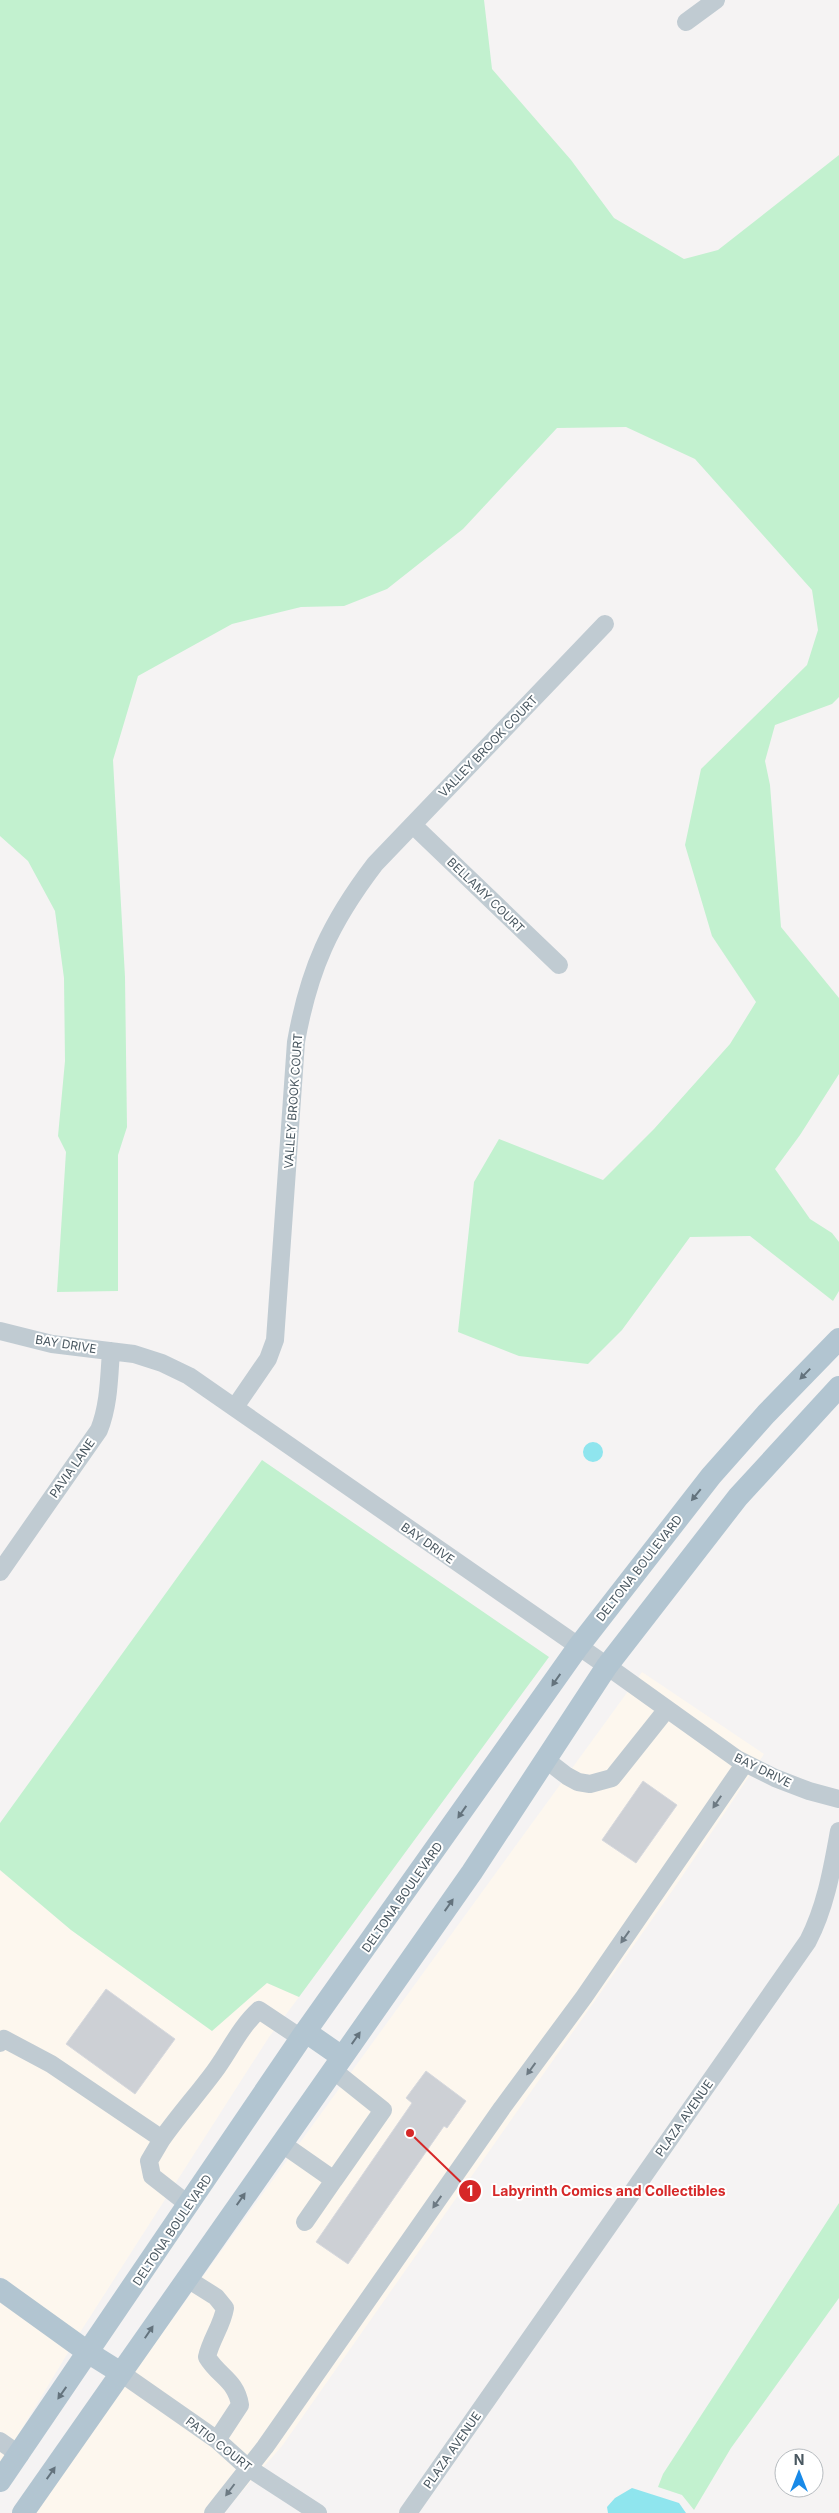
<svg xmlns="http://www.w3.org/2000/svg" width="839" height="2513" viewBox="0 0 839 2513" font-family="Inter,sans-serif">
	<style>
		.commercial { fill: #fdf7ee }
		.green { fill: #c2f1cf }
		.water { fill: #8fe5ee }
		.building { fill: #cdd0d5; stroke: #d7d9de }
		.lines { fill: none; stroke-linecap: round; stroke-linejoin: round }
		.minor { stroke: #c0cbd2; stroke-width: 18 }
		.major { stroke: #b2c5d1; stroke-width: 22 }
		.oneway { fill: #64737d }
		.oneway2 { fill: #6d7a83 }
		.labels { text-anchor: middle; dominant-baseline: central; stroke-width: 4; stroke-linejoin: round; paint-order: stroke }
		.street-label { font-size: 12px; fill: #4a5861; stroke: #fff }
		.leader { fill: none; stroke: #d62828; stroke-width: 2 }
		.callout-dot { fill: #d62828; stroke: #fff; stroke-width: 2 }
		.mark-label { font-size: 15px; text-anchor: middle; font-weight: bold; fill: #fff }
		.callout-label { font-size: 14px; text-anchor: middle; font-weight: bold; fill: #d62828; stroke: #fff; stroke-width: 4; stroke-linejoin: round; paint-order: stroke }
	</style>
	<rect width="100%" height="100%" fill="#f5f3f3"/>
	<path class="commercial" d="M642,1672L764,1754L679,1881L282,2446L223,2513H34L219,2254Z
		M0,1870L71,1930L212,2031L267,1982L299,1997L269,2037L79,2334L0,2276Z
		M0,2301L69,2351L0,2465Z"/>
	<path class="green" d="M0,0H484L492,69L571,160L614,218L684,259L718,250L839,155V697L832,704L775,725L765,761L770,785L781,927L839,998V1074L800,1135L775,1169L810,1219L832,1233L839,1242V1291L833,1301L750,1236L690,1237L622,1330L588,1364L519,1356L458,1332L474,1182L499,1139L603,1180L654,1129L730,1044L756,1002L712,936L685,845L701,769L807,665L818,630L812,590L695,459L626,427L557,428L463,529L387,589L344,606L301,607L232,624L138,676L113,760L125,977L127,1127L118,1155V1291L57,1292L66,1152L58,1136L65,1061L64,978L55,911L28,861L0,836Z
		M262,1460L549,1657L299,1997L267,1983L212,2031L71,1930L0,1870V1823Z
		M839,2203V2298L731,2448L694,2510L682,2495L658,2487L663,2474Z"/>
	<path class="water" d="M583 1452a10 10 0 1 1 20 0a10 10 0 1 1-20 0Z
		M632,2488L679,2503L686,2513H608L607,2507L615,2498Z"/>
	<path class="building" d="M643,1781L677,1805L636,1863L602,1840Z
		M106,1989L175,2039L135,2094L66,2044Z
		M426,2071L466,2101L447,2128L444,2126L348,2264L316,2242L412,2103L406,2098Z"/>
	<g class="lines">
		<path class="minor" d="M686,22L716,0
			M413,825L559,965
			M0,1331L52,1344L134,1354L162,1363L189,1376L607,1666L737,1759L775,1778L809,1791L839,1799
			M235,1407L268,1359L275,1340L296,1042C309,969 330,923 375,864L605,624
			M0,1572L99,1430C109,1405 109,1378 111,1351
			M545,1759L567,1776L578,1782L590,1784L612,1778L667,1709
			M0,2043L4,2039L51,2064L162,2139C178,2116 197,2095 214,2072C229,2052 240,2027 259,2010L301,2038
			M162,2139L149,2161L152,2176L189,2205
			M281,2143L334,2180L383,2110L333,2070
			M305,2222L334,2180
			M186,2278L216,2297L225,2308C222,2326 211,2339 207,2357C219,2377 236,2380 240,2405L217,2440
			M121,2373L217,2440L247,2467L318,2513
			M0,2441L20,2455
			M213,2513L265,2447L502,2108L584,1997L745,1763
			M408,2513L808,1941C826,1906 832,1869 839,1831"/>
		<path class="major" d="M306,2032L342,2057
			M0,2289L89,2353L121,2373
			M0,2481L301,2038L578,1647L711,1476L766,1414L839,1339
			M23,2513L472,1872L607,1666L738,1497L839,1387"/>
	</g>
	<defs><path id="oneway-solid" d="M-6-.8H1V-3.2L6.5 0L1 3.2V.8H-6Z" transform="scale(1.25)"/></defs>
	<g class="oneway">
		<use href="#oneway-solid" transform="translate(805 1374) rotate(134)"/>
		<use href="#oneway-solid" transform="translate(696 1495) rotate(129)"/>
		<use href="#oneway-solid" transform="translate(556 1680) rotate(125)"/>
		<use href="#oneway-solid" transform="translate(462 1812) rotate(125)"/>
		<use href="#oneway-solid" transform="translate(449 1905) rotate(-55)"/>
		<use href="#oneway-solid" transform="translate(356 2038) rotate(-55)"/>
		<use href="#oneway-solid" transform="translate(241 2199) rotate(-55)"/>
		<use href="#oneway-solid" transform="translate(149 2332) rotate(-56)"/>
		<use href="#oneway-solid" transform="translate(62 2393) rotate(125)"/>
		<use href="#oneway-solid" transform="translate(51 2473) rotate(-55)"/>
	</g>
	<g class="oneway2">
		<use href="#oneway-solid" transform="translate(717 1802) rotate(124)"/>
		<use href="#oneway-solid" transform="translate(625 1937) rotate(125)"/>
		<use href="#oneway-solid" transform="translate(531 2069) rotate(126)"/>
		<use href="#oneway-solid" transform="translate(437 2202) rotate(125)"/>
		<use href="#oneway-solid" transform="translate(230 2490) rotate(127)"/>
	</g>
	<g class="labels">
		<g class="street-label">
			<text transform="translate(488 746) rotate(-46)">VALLEY BROOK COURT</text>
			<text transform="translate(486 895) rotate(44)">BELLAMY COURT</text>
			<text transform="translate(293 1101) rotate(-86)">VALLEY BROOK COURT</text>
			<text transform="translate(66 1344) rotate(9)">BAY DRIVE</text>
			<text transform="translate(72 1468) rotate(-55)">PAVIA LANE</text>
			<text transform="translate(428 1543) rotate(35)">BAY DRIVE</text>
			<text transform="translate(639 1568) rotate(-52)">DELTONA BOULEVARD</text>
			<text transform="translate(763 1770) rotate(26)">BAY DRIVE</text>
			<text transform="translate(402 1897) rotate(-55)">DELTONA BOULEVARD</text>
			<text transform="translate(684 2118) rotate(-55)">PLAZA AVENUE</text>
			<text transform="translate(172 2230) rotate(-56)">DELTONA BOULEVARD</text>
			<text transform="translate(219 2444) rotate(38)">PATIO COURT</text>
			<text transform="translate(452 2450) rotate(-55)">PLAZA AVENUE</text>
		</g>
	</g>
	<path class="leader" d="M410 2133L470 2191"/>
	<g class="callout-dot">
		<circle cx="410" cy="2133" r="5"/>
		<circle cx="470" cy="2191" r="12"/>
	</g>
	<g class="mark-label">
		<text x="470" y="2196">1</text>
	</g>
	<g class="callout-label">
		<text x="609" y="2196">Labyrinth Comics and Collectibles</text>
	</g>
	<g transform="translate(799 2473)"><circle r="24" fill="#ffffff" stroke="#b7bcc0"/>
	<path d="M0-4L9 19L0 12L-9 19Z" fill="#198ae8"/>
	<text y="-8" font-size="14" font-weight="bold" text-anchor="middle" fill="#4a5861">N</text>
	</g>
</svg>
